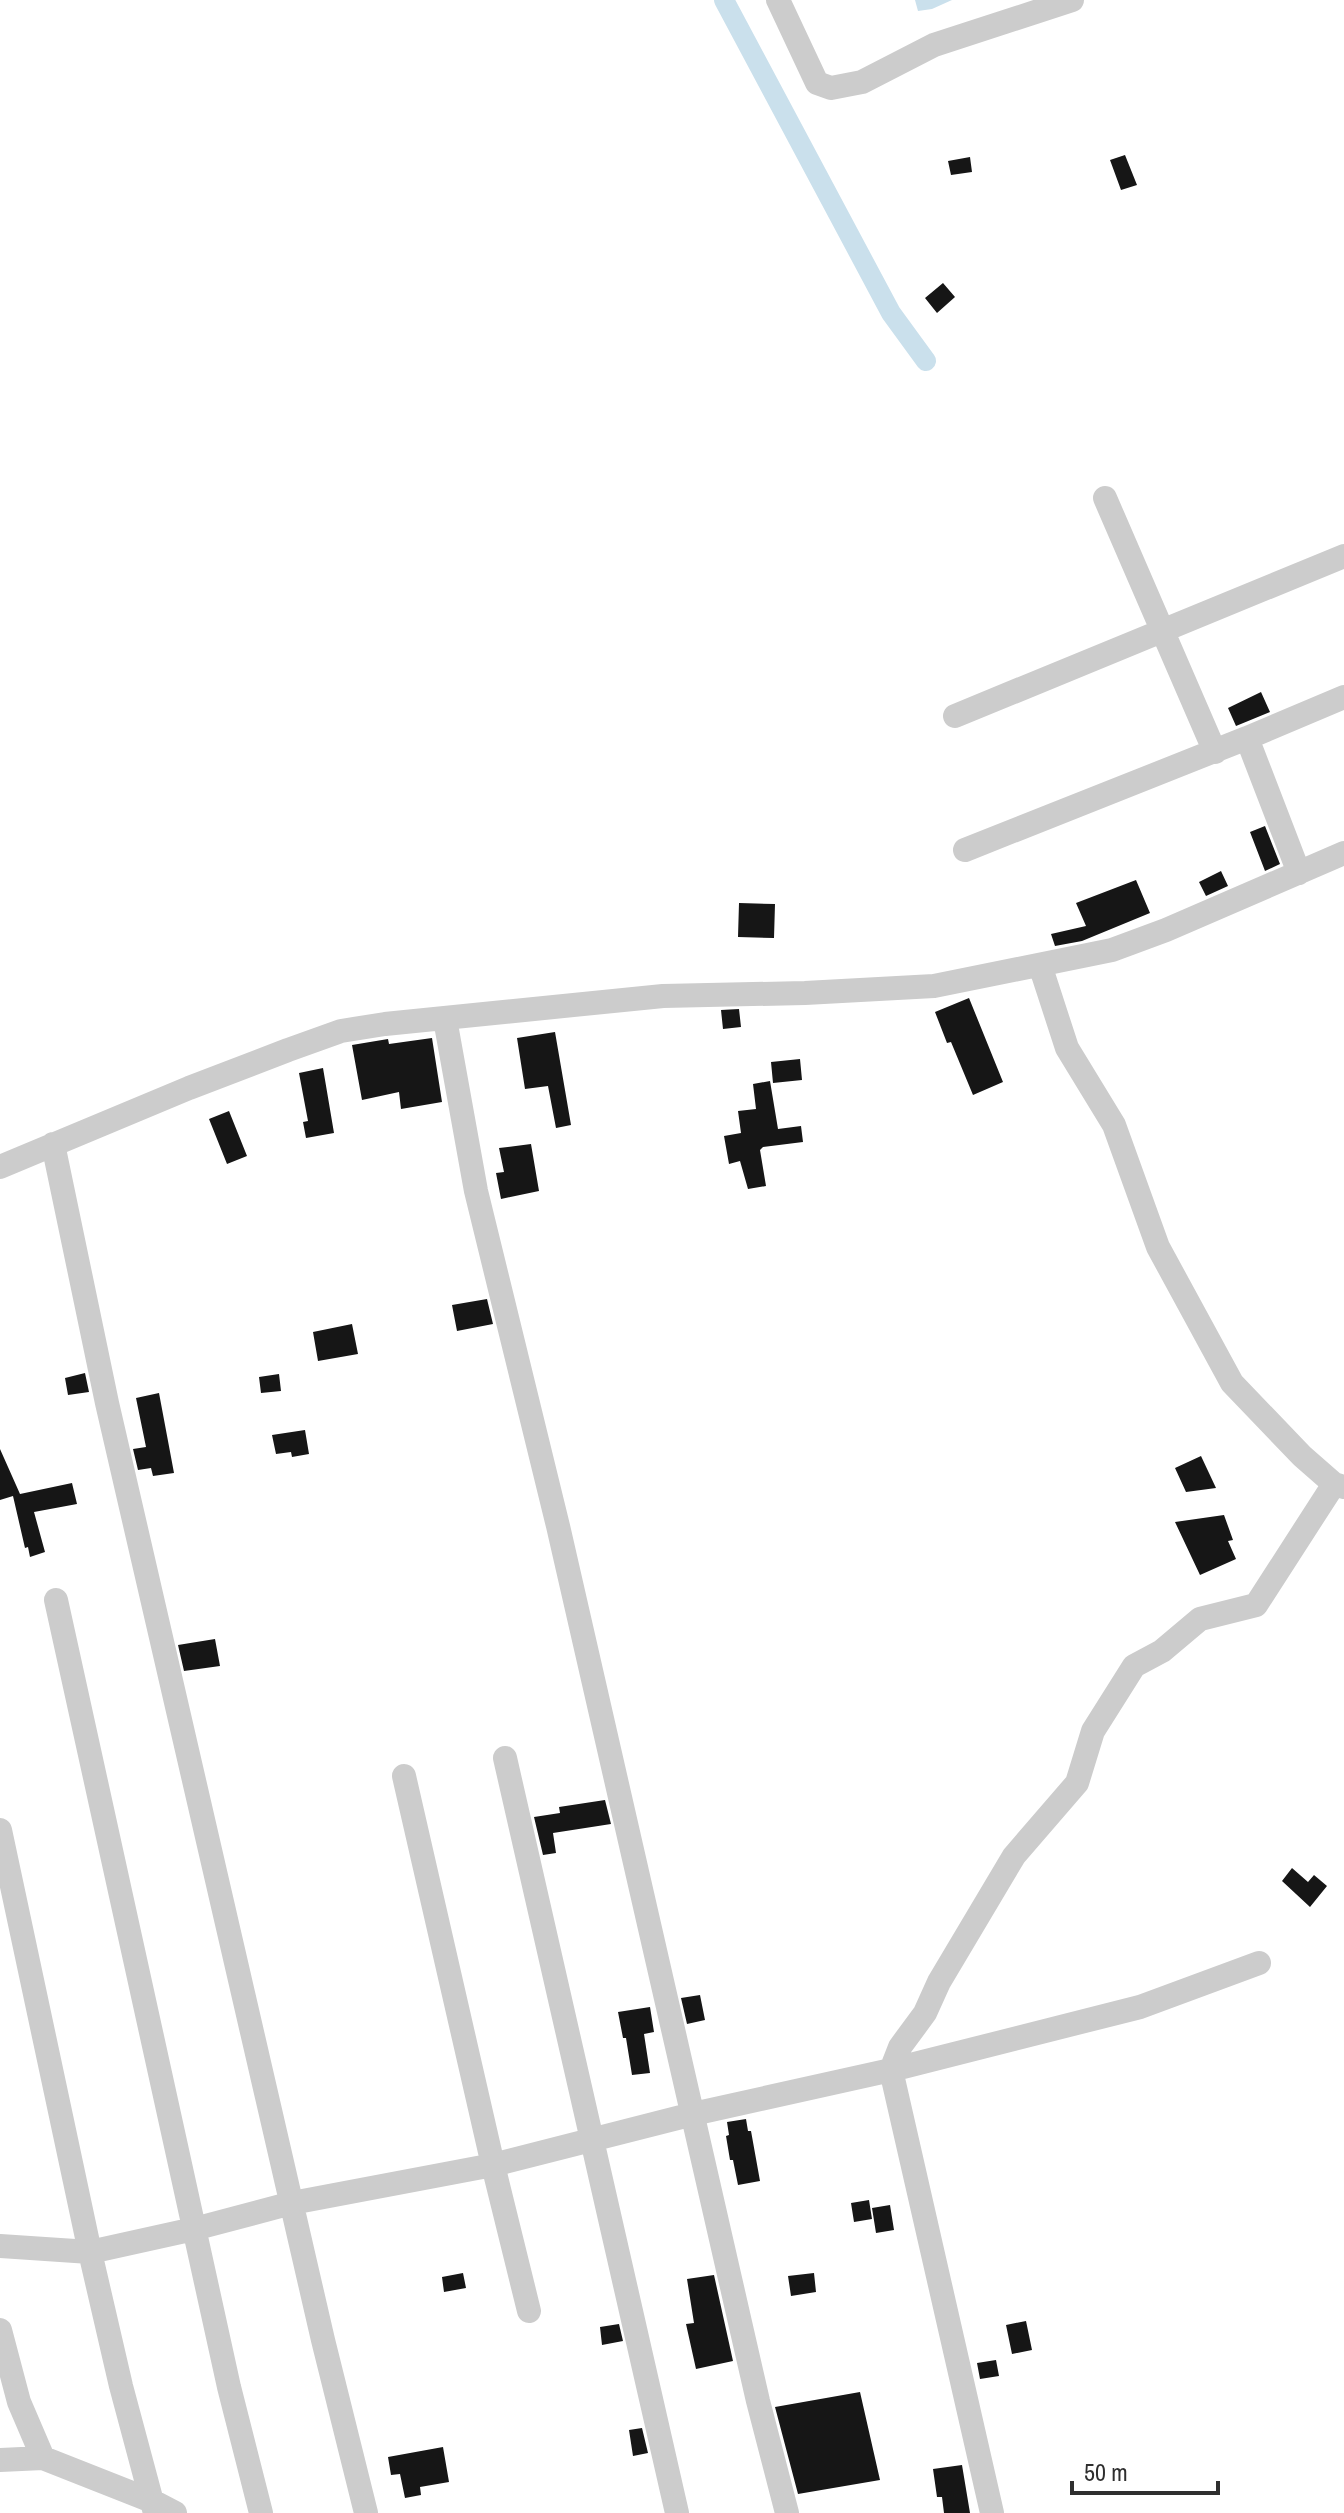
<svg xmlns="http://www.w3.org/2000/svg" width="1344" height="2513" viewBox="0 0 1344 2513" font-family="'Archivo Narrow',sans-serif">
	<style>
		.water { fill: #cae0ec }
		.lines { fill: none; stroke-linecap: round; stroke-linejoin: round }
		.canal { stroke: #cae0ec; stroke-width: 20 }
		.building { fill: #161616 }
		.minor { stroke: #ccc; stroke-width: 24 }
	</style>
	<rect width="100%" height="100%" fill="#fff"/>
	<path class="water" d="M915,0H952L932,9L918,11Z"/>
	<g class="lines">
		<path class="canal" d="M724,0L891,313L926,361"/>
	</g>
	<path class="building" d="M1125,155L1137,185L1121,190L1110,160Z
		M970,157L972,172L951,175L948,161Z
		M943,283L955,297L937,313L925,298Z
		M1261,692L1270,712L1236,726L1228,708Z
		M1265,826L1280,864L1265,871L1250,832Z
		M1221,871L1228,886L1206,896L1199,882Z
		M1136,880L1150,913L1082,941L1055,946L1051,934L1086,926L1076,903Z
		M739,903L775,904L774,938L738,937Z
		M969,998L1003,1082L973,1095L951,1042L947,1043L935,1012Z
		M739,1009L741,1027L723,1029L721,1010Z
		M555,1032L571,1125L556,1128L548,1086L525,1089L517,1038Z
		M432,1038L442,1102L401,1109L399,1092L362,1100L352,1045L388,1039L389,1044Z
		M800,1059L802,1080L773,1083L771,1062Z
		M323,1068L334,1133L306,1138L303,1122L308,1121L299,1073Z
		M770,1081L778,1129L801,1126L803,1142L763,1147L760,1150L766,1186L748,1189L740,1161L729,1164L724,1136L741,1133L738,1111L756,1109L753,1084Z
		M229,1111L247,1156L227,1164L209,1119Z
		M531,1144L539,1191L501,1199L496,1173L504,1172L499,1148Z
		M487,1299L493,1324L457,1331L452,1305Z
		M352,1324L358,1354L318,1361L313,1332Z
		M85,1373L89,1392L68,1395L65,1378Z
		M279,1374L281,1391L261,1393L259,1377Z
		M159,1393L174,1473L153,1476L151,1468L138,1470L133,1449L146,1447L136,1398Z
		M305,1430L309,1454L292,1457L291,1452L276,1454L272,1435Z
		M0,1449L20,1494L72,1483L77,1504L34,1512L45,1552L30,1557L28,1547L25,1548L13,1496L0,1500Z
		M1201,1456L1216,1488L1186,1492L1175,1468Z
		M1224,1515L1233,1540L1228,1541L1236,1559L1200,1575L1175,1522Z
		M215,1639L220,1666L184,1671L178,1645Z
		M605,1800L611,1824L553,1833L556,1853L543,1855L534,1817L560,1813L559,1807Z
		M1292,1868L1308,1882L1314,1875L1327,1886L1310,1907L1282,1881Z
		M700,1995L705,2020L687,2024L681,1998Z
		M650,2007L654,2032L644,2034L650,2073L632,2075L626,2038H623L618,2012Z
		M746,2119L748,2131H751L760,2181L738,2185L733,2160H730L726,2136L729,2135L727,2122Z
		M869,2200L872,2219L854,2222L851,2203Z
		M890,2205L894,2230L876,2233L872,2208Z
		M463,2273L466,2288L444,2292L442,2277Z
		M814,2273L816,2292L791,2296L788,2276Z
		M714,2275L733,2361L696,2369L686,2324L694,2323L687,2279Z
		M1026,2321L1032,2350L1012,2354L1006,2325Z
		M619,2324L623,2341L602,2345L600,2327Z
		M996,2360L999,2376L980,2379L977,2363Z
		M860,2392L880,2480L798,2494L775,2407Z
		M642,2428L648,2453L633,2456L629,2430Z
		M443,2447L449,2482L420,2487L421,2495L405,2498L400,2474L391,2475L388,2457Z
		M962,2465L970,2513H944L942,2497H937L933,2469Z"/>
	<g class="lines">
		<path class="minor" d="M778,0L817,83L831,88L862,82L934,45L1072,0
			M1105,498L1215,752
			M955,716L1344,556
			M1247,738L1344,697
			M965,850L1247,738L1299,873
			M1040,965L1067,1048L1114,1125L1158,1247L1232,1383L1302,1456L1334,1484L1344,1487
			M445,1019L476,1191L558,1526L758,2401L787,2513
			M53,1144L107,1403L323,2340L366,2513
			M0,1167L189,1088L288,1050L341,1031L385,1024L663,996L805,993L934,986L1112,950L1166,930L1344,853
			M56,1600L229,2387L261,2513
			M505,1758L677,2513
			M404,1776L493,2165L529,2311
			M0,1830L90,2252L121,2386L155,2513
			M0,2246L90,2252L194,2229L292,2203L493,2165L693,2114L891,2070L1140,2007L1259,1963
			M0,2330L19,2402L43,2458
			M0,2460L43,2458L152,2501L175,2513
			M992,2513L891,2070L900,2047L925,2013L939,1982L1014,1856L1077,1783L1093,1731L1134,1666L1162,1651L1200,1619L1256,1605L1334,1484"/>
	</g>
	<path d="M1072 2481v12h146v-12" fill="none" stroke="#2f2f2f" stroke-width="4"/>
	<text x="1084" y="2481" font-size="24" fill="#2f2f2f" stroke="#ffffff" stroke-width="6" paint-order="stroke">50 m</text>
</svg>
